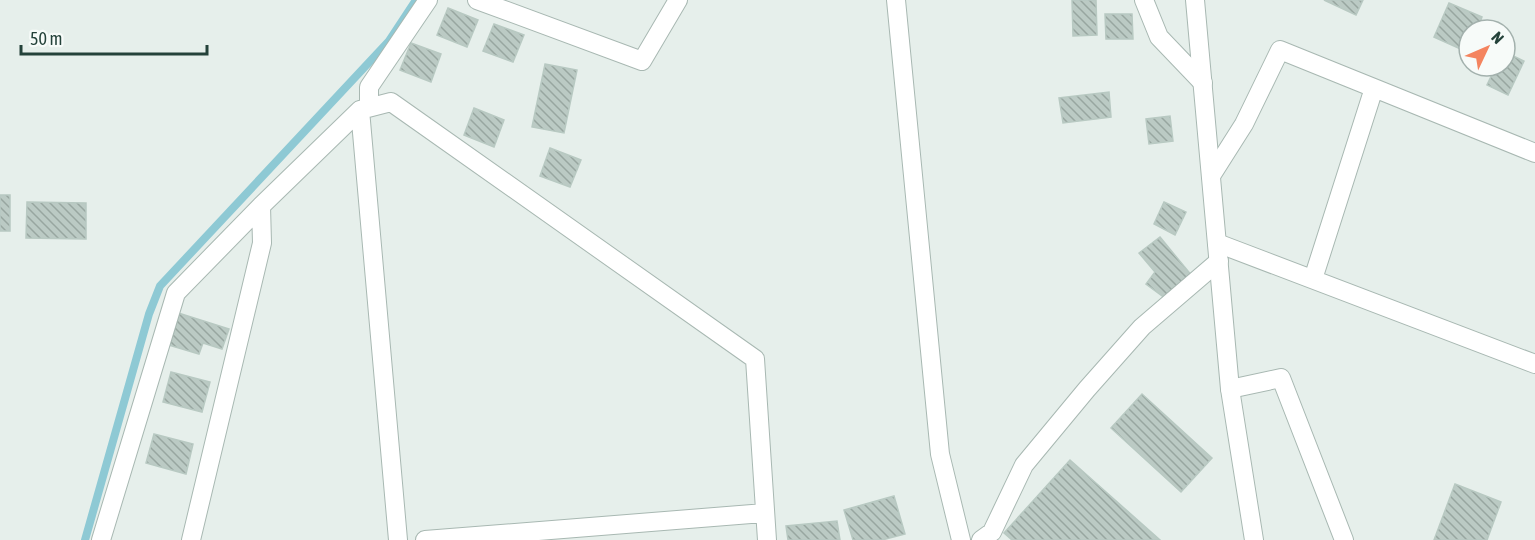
<svg xmlns="http://www.w3.org/2000/svg" width="1535" height="540" viewBox="0 0 1535 540" font-family="'Asap Condensed',sans-serif">
	<style>
		.lines { fill: none; stroke-linecap: round; stroke-linejoin: round }
		.stream { stroke: #8ec9d4; stroke-width: 8 }
		.building { fill: url(#building-back-hatch); stroke: #b8c9c2; stroke-width: 1.5 }
		.minor-casing { stroke: #a8b8b2; stroke-width: 20 }
		.tertiary-casing { stroke: #a8b8b2; stroke-width: 20 }
		.minor { stroke: #fff; stroke-width: 18 }
		.tertiary { stroke: #fff; stroke-width: 18 }
	</style>
	<defs>
		<pattern id="building-back-hatch" width="6" height="6" patternUnits="userSpaceOnUse" patternTransform="scale(1.5)"><rect width="6" height="6" fill="#bbcac4"/><path d="M-1 5l2 2M0 0l6 6M5-1l2 2" fill="none" stroke="#98a6a0"/></pattern>
	</defs>
	<rect width="100%" height="100%" fill="#e6efeb"/>
	<g class="lines">
		<path class="stream" d="M85,540L149,314L160,286L389,41L416,0"/>
	</g>
	<path class="building" d="M1072,0H1096L1097,35L1073,36Z
		M1324,0H1363L1356,15Z
		M1449,3L1482,17L1477,30H1469L1467,52L1434,37Z
		M448,8L478,20L467,47L437,35Z
		M1105,14H1132L1133,39H1106Z
		M494,24L524,35L513,62L483,51Z
		M411,43L441,54L431,82L400,70Z
		M1505,52L1524,61L1508,95L1487,85L1496,66H1505Z
		M545,64L577,70L564,133L532,127Z
		M1109,92L1111,117L1063,123L1059,98Z
		M474,108L504,120L494,147L464,135Z
		M1170,116L1173,141L1149,144L1146,119Z
		M550,148L581,160L570,187L540,176Z
		M0,195H10V231H0Z
		M27,202L86,203V239L26,238Z
		M1164,202L1186,212L1175,235L1154,224Z
		M1160,237L1192,276L1165,298L1146,284L1155,272L1139,253Z
		M172,311L229,329L222,349L203,343L199,354L162,343Z
		M171,372L210,382L202,412L163,402Z
		M1142,394L1212,458L1181,492L1111,428Z
		M154,434L193,444L186,474L146,463Z
		M1070,460L1160,540H1012L1004,533Z
		M1455,484L1501,502L1487,540H1434Z
		M894,496L905,534L882,540H853L844,510Z
		M837,521L840,540H788L786,526Z"/>
	<g class="lines">
		<g class="minor-casing">
			<path id="minor" d="M477,0L642,61L678,0
				M896,0L940,454L961,540
				M1144,0L1159,37L1203,83
				M369,107V87L428,0
				M360,110L398,540
				M1211,176L1244,124L1280,50L1535,153
				M1217,243L1535,364
				M1313,279L1374,88
				M1230,389L1281,378L1344,540
				M101,540L176,293L261,206L360,110L391,102L755,359L767,540
				M191,540L262,243L261,206
				M425,540L765,513
				M981,540L992,532L1024,465L1087,389L1142,327L1219,261"/>
		</g>
		<g class="tertiary-casing">
			<path id="tertiary" d="M1195,0L1230,389L1254,540"/>
		</g>
		<use href="#minor" class="minor"/>
		<use href="#tertiary" class="tertiary"/>
	</g>
	<g transform="translate(1487 48) rotate(46)"><circle r="28" fill="#f7fbf9" stroke="#a3b1ad" stroke-width="1.5"/>
	<path d="M0-4.5L10 22L0 15L-10 22Z" fill="#f4845f"/>
	<text y="-9" font-size="16" font-weight="bold" text-anchor="middle" fill="#24423a">N</text>
	</g>
	<path d="M21 45v9h186v-9" fill="none" stroke="#24423a" stroke-width="3"/>
	<text x="30" y="45" font-size="18" fill="#24423a" stroke="#f7fbf9" stroke-width="4.5" paint-order="stroke">50 m</text>
</svg>
